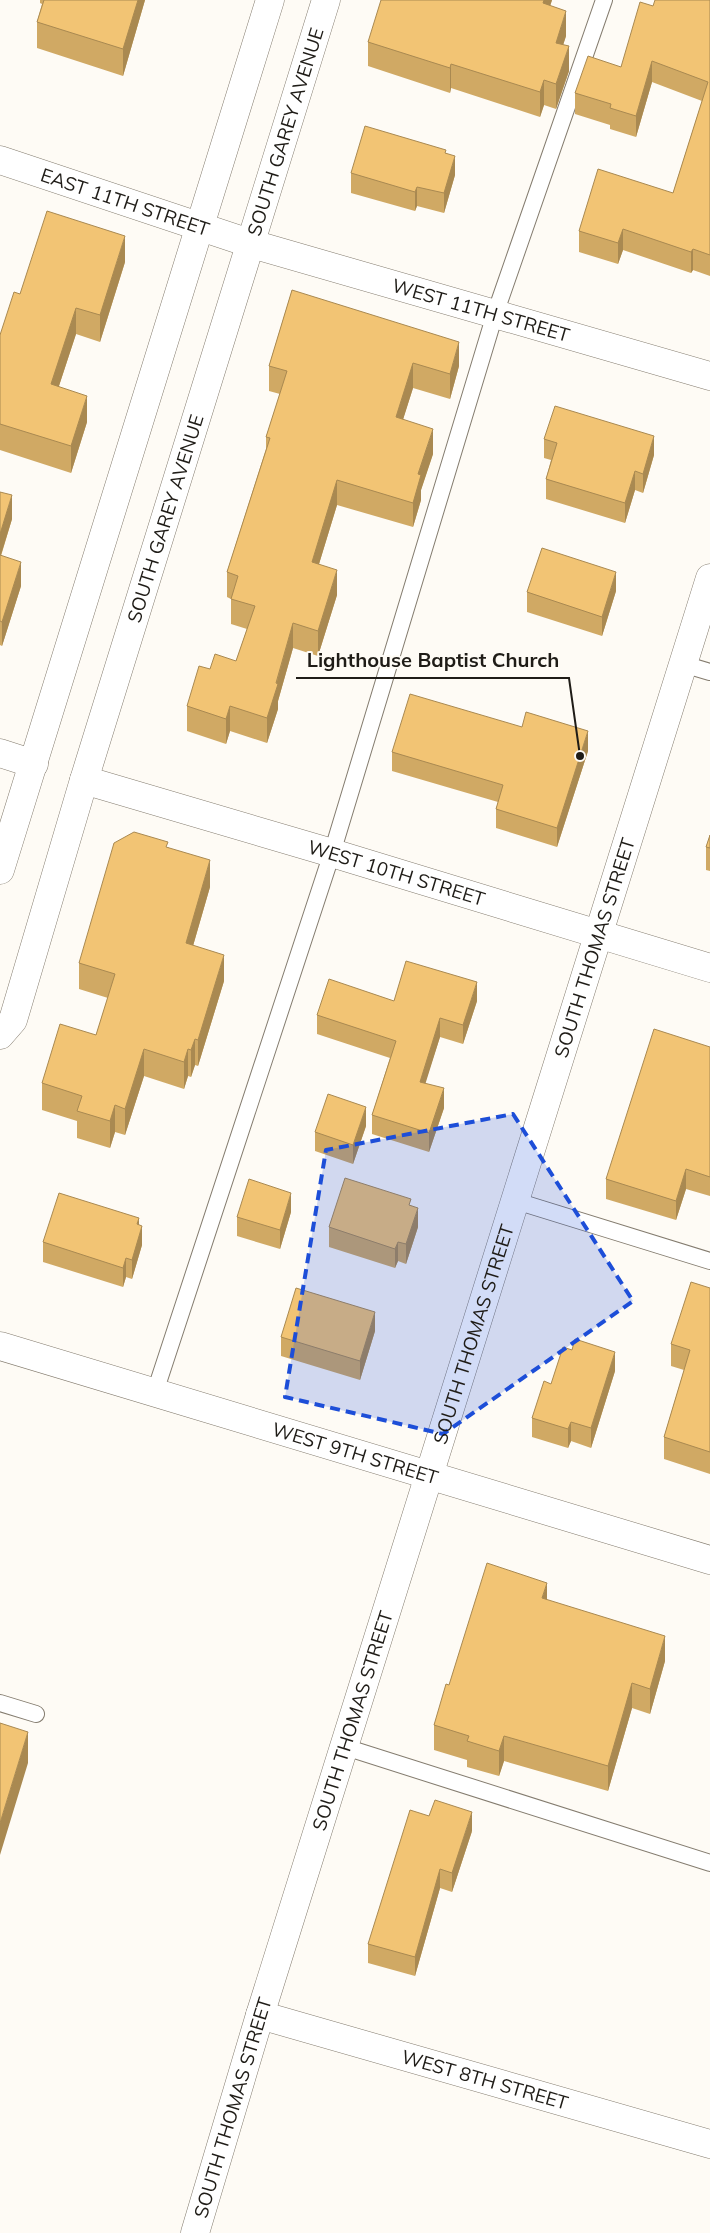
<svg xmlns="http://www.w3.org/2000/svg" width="710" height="2233" viewBox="0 0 710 2233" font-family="Mulish,sans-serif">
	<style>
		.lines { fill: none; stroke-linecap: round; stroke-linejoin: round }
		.service-casing { stroke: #847c6f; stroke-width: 18 }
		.minor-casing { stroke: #847c6f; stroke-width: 29 }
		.tertiary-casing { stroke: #847c6f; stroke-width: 29 }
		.primary-casing { stroke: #847c6f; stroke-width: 29 }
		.service { stroke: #fff; stroke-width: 16 }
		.minor { stroke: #fff; stroke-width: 28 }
		.tertiary { stroke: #fff; stroke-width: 28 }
		.primary { stroke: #fff; stroke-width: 28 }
		.wall { fill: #d0a964 }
		.shaded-wall { fill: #a98951 }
		.building { fill: #f2c474; stroke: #a98951 }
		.marked { fill: #1d4ed8; fill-opacity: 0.2; stroke: #1d4ed8; stroke-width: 4; stroke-dasharray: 10 6; stroke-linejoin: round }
		.labels { text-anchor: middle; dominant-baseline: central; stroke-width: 4; stroke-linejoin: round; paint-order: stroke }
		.street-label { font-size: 19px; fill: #1f1c17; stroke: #fefbf5 }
		.leader { fill: none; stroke: #1f1c17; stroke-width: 2 }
		.callout-dot { fill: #1f1c17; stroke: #fefbf5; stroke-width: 2 }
		.callout-label { font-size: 20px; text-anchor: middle; font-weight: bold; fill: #1f1c17; stroke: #fefbf5; stroke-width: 4; stroke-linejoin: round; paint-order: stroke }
	</style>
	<rect width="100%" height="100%" fill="#fefbf5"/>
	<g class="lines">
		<g class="service-casing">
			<path id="service" d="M683,664L710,672
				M516,1201L710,1261
				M155,1392L332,853L495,314L604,0
				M0,1703L36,1714
				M345,1747L710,1863"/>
		</g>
		<g class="minor-casing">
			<g id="minor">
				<path id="s1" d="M0,160L252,244L710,376"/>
				<path d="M0,753L34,764"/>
				<path id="s2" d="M84,780L332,853L710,968"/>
				<path id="s3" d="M260,2015L710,2144"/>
				<path id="s4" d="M195,2233L260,2015L710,578"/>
			</g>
		</g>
		<g class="tertiary-casing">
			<g id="tertiary">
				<path id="s5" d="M0,1346L710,1560"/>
			</g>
		</g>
		<g class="primary-casing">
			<g id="primary">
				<path d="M0,870L270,0"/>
				<path id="s6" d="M0,1035L13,1020L84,780L326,0"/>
			</g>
		</g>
		<use href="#service" class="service"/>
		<use href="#minor" class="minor"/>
		<use href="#tertiary" class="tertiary"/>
		<use href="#primary" class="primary"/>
	</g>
	<path class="wall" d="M40,0H145L123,76L37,48V22L42,4L40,3Z
		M552,0L550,6L566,36L563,45L569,71L556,109L544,105L540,117L451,88L450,93L368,66V42Z
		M710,0V276L693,270L691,273L623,250L618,264L579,252V231L673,193L702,101L652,82L636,137L610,129V125L575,114V93L621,67L653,6Z
		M446,153L455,175L444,213L417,206L415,211L351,193V173Z
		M125,262L100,342L76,334L59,386L87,422L71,473L0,450V335L20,294Z
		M292,290L459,366L450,399L413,388L403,419L433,454L421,490V500L413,527L337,505L319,564L337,595L318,656L293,648L278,701V709L267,743L230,731L226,744L187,731V706L210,669L236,661L247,629L231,624V599L227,597V572L266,449V437L280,394L269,391V366Z
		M544,439L654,455L643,493L635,490L625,523L546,499V479L551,460L544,458Z
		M0,492L12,519L1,556L21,586L2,646L0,645Z
		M616,591L602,636L527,612V592Z
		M588,751L557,847L496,828V809L498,802L392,771V752Z
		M710,835V871L706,870V847Z
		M168,847L210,887L193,946L224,981L198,1066L195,1065L191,1077L188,1076L184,1089L144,1076L125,1135L115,1132L110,1148L77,1138V1121L42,1110V1083L96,1035L108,998L79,989V963Z
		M394,1001H477L463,1044L440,1037L425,1083L444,1108L429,1152L372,1134V1115L390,1058L317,1034V1015Z
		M710,1047V1196L686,1189L676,1220L606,1199V1179Z
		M366,1126L353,1164L315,1151V1132Z
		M411,1205L418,1227L406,1264L398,1261L395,1268L329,1247V1227Z
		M291,1212L280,1249L237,1236V1217Z
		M139,1225L142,1245L132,1279L126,1277L123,1287L43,1262V1242Z
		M710,1288V1474L664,1459V1437L684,1370L671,1366V1344Z
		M375,1331L360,1380L281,1356V1337Z
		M615,1371L591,1448L571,1441L568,1448L532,1437V1418L551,1384Z
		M547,1600L665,1661L650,1714L632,1708L608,1791L504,1761L499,1776L467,1767V1760L434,1750V1725L449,1685Z
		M472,1831L452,1892L440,1888L415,1976L368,1963V1944Z"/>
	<path class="shaded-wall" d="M138,0H145L123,76V49Z
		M544,0H552L543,28V3Z
		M566,11V36L556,67V43Z
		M569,46V71L556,109V84Z
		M652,61V82L636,137V116Z
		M451,64V88L450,93V68Z
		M544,80V105L540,117V92Z
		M455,156V175L444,213V193Z
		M417,187V206L415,211V192Z
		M623,229V250L618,264V243Z
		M125,236V262L100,342V315Z
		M693,249V270L691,273V252Z
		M76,308V334L51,410V384Z
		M459,342V366L450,399V374Z
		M413,363V388L396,442V417Z
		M87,396V422L71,473V446Z
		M433,429V454L421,490V500L413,527V503L418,474Z
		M654,436V455L643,493V474Z
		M635,471V490L625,523V503Z
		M337,480V505L312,587V562Z
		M12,495V519L0,558V534Z
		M21,562V586L2,646V622Z
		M337,570V595L318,656V631Z
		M616,572V591L602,636V617Z
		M293,623V648L278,701V709L267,743V718Z
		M230,706V731L226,744V719Z
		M588,731V751L557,847V828Z
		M210,860V887L186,970V943Z
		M224,955V981L198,1066V1040Z
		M477,982V1001L463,1044V1025Z
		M440,1018V1037L420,1101V1082Z
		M195,1039V1065L191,1077V1050Z
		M144,1049V1076L125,1135V1109Z
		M188,1049V1076L184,1089V1062Z
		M444,1088V1108L429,1152V1133Z
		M115,1105V1132L110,1148V1121Z
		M366,1107V1126L353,1164V1145Z
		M686,1169V1189L676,1220V1201Z
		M291,1193V1212L280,1249V1230Z
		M418,1208V1227L406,1264V1244Z
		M139,1218V1236L142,1226V1245L132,1279V1260L137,1224Z
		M398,1242V1261L395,1268V1249Z
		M126,1258V1277L123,1287V1268Z
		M375,1312V1331L360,1380V1361Z
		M615,1352V1371L591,1448V1428Z
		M571,1422V1441L568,1448V1429Z
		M547,1583V1609L542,1598Z
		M665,1636V1661L650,1714V1689Z
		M632,1683V1708L608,1791V1766Z
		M28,1732V1763L0,1855V1823Z
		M504,1736V1761L499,1776V1751Z
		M472,1812V1831L452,1892V1873Z
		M440,1869V1888L415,1976V1957Z"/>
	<path class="building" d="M44,0H138L123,49L37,22Z
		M381,0H544L543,3L566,11L556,43L569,46L556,84L544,80L540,92L451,64L450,68L368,42Z
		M655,0H710V255L693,249L691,252L623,229L618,243L579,231L598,169L673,193L708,82L652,61L636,116L610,108L611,104L575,93L588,56L621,67L640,2L653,6Z
		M365,126L446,150L445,153L455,156L444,193L417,187L415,192L351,173Z
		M47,211L125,236L100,315L76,308L51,384L87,396L71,446L0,424V335L14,292L20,294Z
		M292,290L459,342L450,374L413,363L396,417L433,429L418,474L421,475L413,503L337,480L312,562L337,570L318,631L293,623L276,683L278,684L267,718L230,706L226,719L187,706L199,666L210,669L215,654L236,661L255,606L231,599L238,576L227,572L270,438L266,437L287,371L269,366Z
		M555,406L654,436L643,474L635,471L625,503L546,479L557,443L544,439Z
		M0,492L12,495L0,534Z
		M542,548L616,572L602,617L527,592Z
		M0,555L21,562L2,622L0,621Z
		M410,694L522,727L526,712L588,731L557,828L496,809L503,785L392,752Z
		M134,832L168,842L166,847L210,860L186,943L224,955L198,1040L195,1039L191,1050L188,1049L184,1062L144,1049L125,1109L115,1105L110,1121L77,1111L82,1096L42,1083L60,1024L96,1035L115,974L79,963L114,843Z
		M710,835V848L706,847Z
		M406,961L477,982L463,1025L440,1018L420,1082L444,1088L429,1133L372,1115L396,1041L317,1015L329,979L394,1001Z
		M654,1029L710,1047V1177L686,1169L676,1201L606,1179Z
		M328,1094L366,1107L353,1145L315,1132Z
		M345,1178L411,1199L409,1205L418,1208L406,1244L398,1242L395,1249L329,1227Z
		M249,1179L291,1193L280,1230L237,1217Z
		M59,1193L139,1218L137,1224L142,1226L132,1260L126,1258L123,1268L43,1242Z
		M691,1282L710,1288V1452L664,1437L690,1350L671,1344Z
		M296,1288L375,1312L360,1361L281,1337Z
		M575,1339L615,1352L591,1428L571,1422L568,1429L532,1418L544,1381L551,1384L563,1347L572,1350Z
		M487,1563L547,1583L542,1598L665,1636L650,1689L632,1683L608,1766L504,1736L499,1751L467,1741L469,1736L434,1725L446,1684L449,1685Z
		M0,1723L28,1732L0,1823Z
		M435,1800L472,1812L452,1873L440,1869L415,1957L368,1944L410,1810L429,1816Z"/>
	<path class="marked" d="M513,1114L633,1301L443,1434L285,1397L326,1150Z"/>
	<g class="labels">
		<g class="street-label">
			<text stroke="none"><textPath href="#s6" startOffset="949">SOUTH GAREY AVENUE</textPath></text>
			<text stroke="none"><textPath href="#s1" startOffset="132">EAST 11TH STREET</textPath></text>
			<text stroke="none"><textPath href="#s1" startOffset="504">WEST 11TH STREET</textPath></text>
			<text stroke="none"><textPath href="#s6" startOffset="544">SOUTH GAREY AVENUE</textPath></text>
			<text stroke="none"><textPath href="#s2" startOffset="326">WEST 10TH STREET</textPath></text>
			<text stroke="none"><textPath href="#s4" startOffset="1346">SOUTH THOMAS STREET</textPath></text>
			<text stroke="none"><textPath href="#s4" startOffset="941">SOUTH THOMAS STREET</textPath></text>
			<text stroke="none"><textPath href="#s5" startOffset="371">WEST 9TH STREET</textPath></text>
			<text stroke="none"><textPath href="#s4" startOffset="536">SOUTH THOMAS STREET</textPath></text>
			<text stroke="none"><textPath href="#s3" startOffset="234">WEST 8TH STREET</textPath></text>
			<text stroke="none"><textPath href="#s4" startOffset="131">SOUTH THOMAS STREET</textPath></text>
		</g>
	</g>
	<path class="leader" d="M580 756L569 678H296"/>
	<circle class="callout-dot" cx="580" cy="756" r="5"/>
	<g class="callout-label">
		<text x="433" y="667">Lighthouse Baptist Church</text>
	</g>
</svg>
